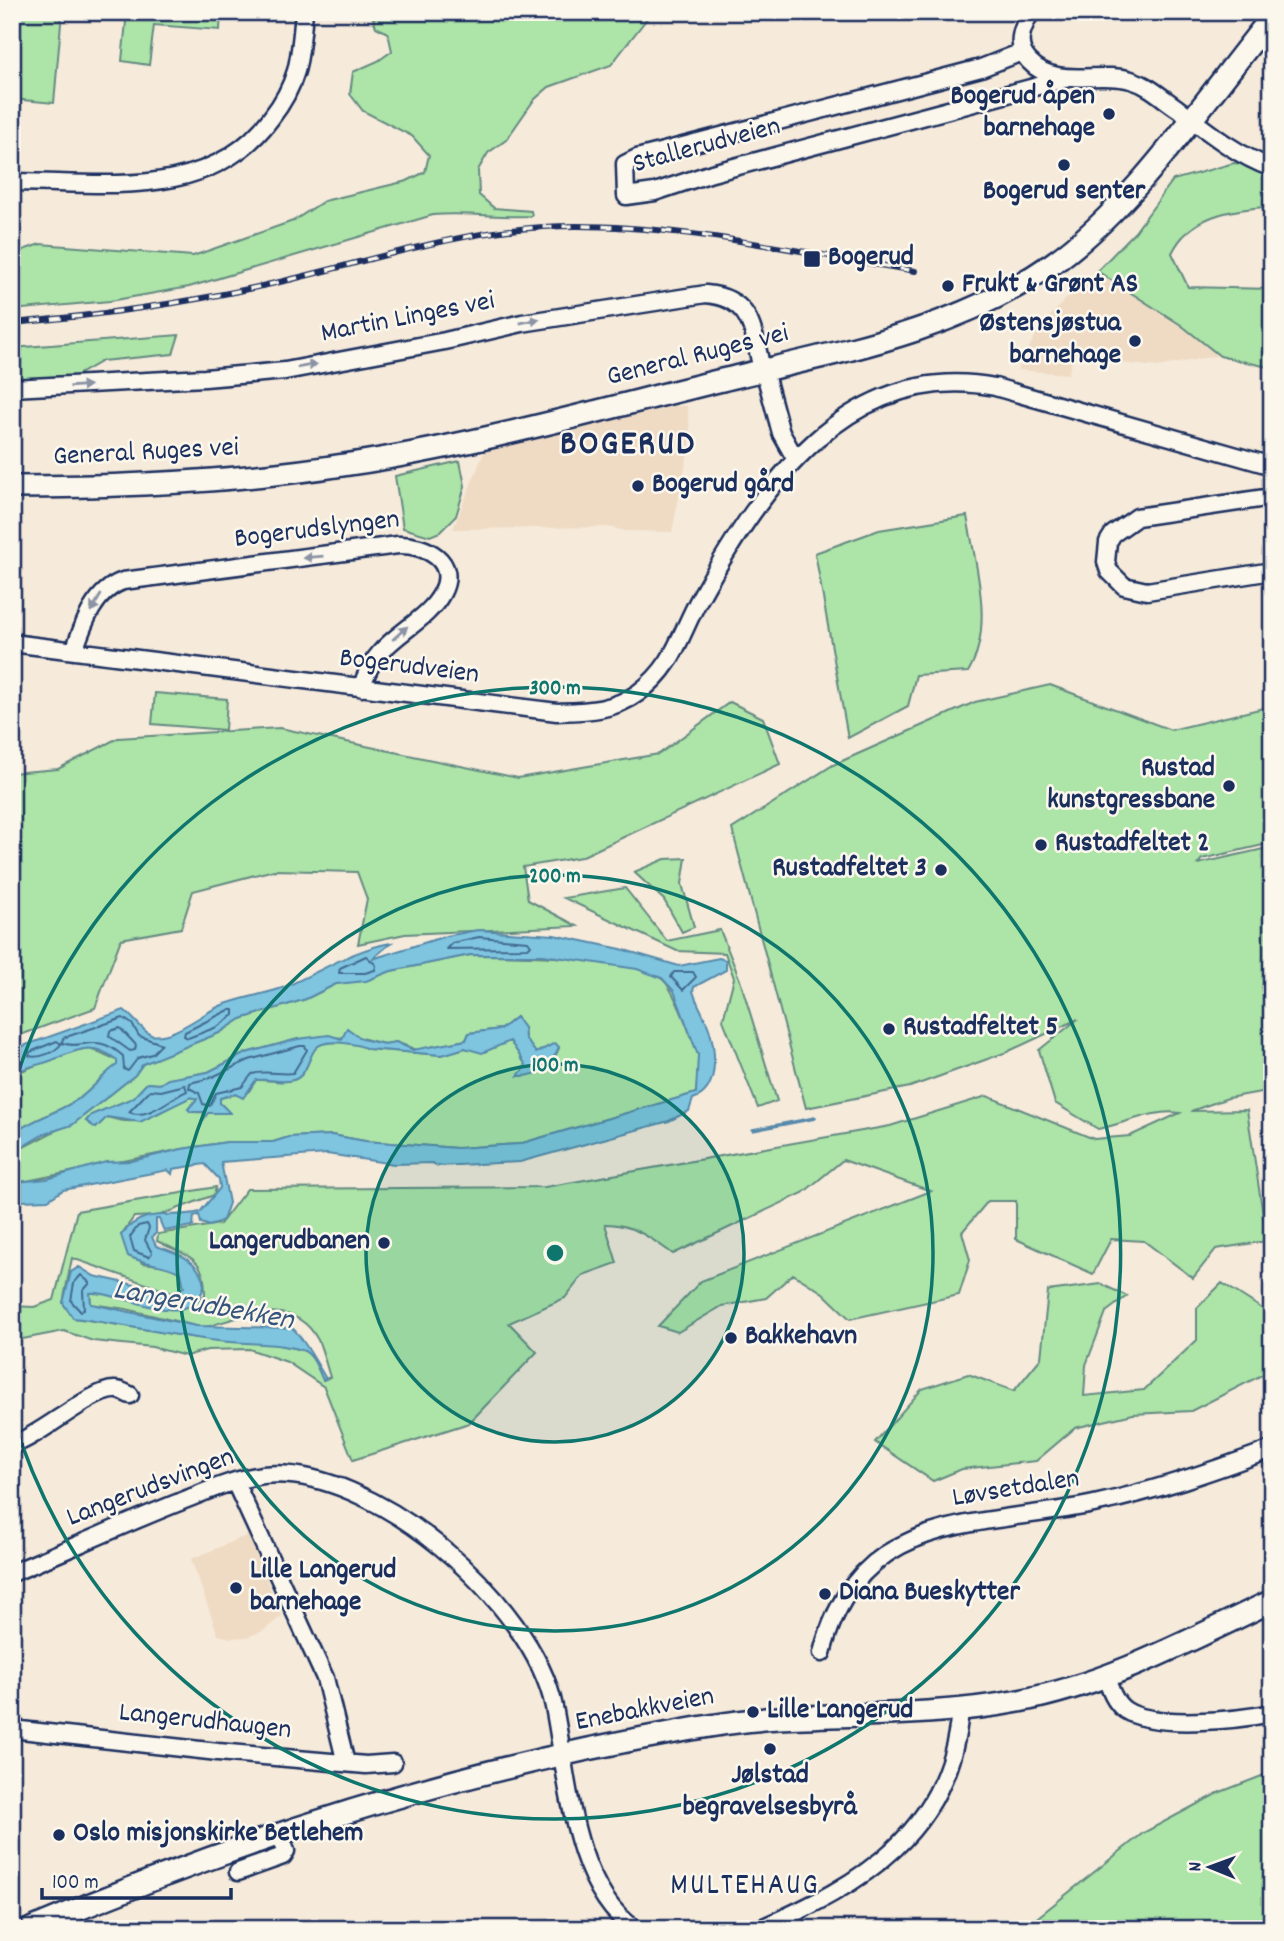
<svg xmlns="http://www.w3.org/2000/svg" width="1284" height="1941" viewBox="0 0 1284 1941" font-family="Dekko,sans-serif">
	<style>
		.built { fill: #efdbc4 }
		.green { fill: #ade4a7; stroke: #648a82; stroke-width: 2; fill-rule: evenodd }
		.water { fill: #7fc5df; stroke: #5789ab; stroke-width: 2 }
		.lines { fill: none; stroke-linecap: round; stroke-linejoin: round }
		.shore { stroke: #436b92; stroke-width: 2 }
		.stream { stroke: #5789ab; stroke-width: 3.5 }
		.minor-casing { stroke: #1b2f5e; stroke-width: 21 }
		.secondary-casing { stroke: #1b2f5e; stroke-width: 26 }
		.minor { stroke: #fbf7ec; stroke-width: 16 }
		.secondary { stroke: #fbf7ec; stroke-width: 21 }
		.rail-casing { stroke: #1b2f5e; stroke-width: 6 }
		.rail { stroke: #fbf7ec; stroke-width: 3.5; stroke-dasharray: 10; stroke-linecap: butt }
		.oneway { fill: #8b93a5 }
		.ring { fill: none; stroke: #0f766e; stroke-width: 3.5 }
		.poi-dot { fill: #1b2f5e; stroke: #fbf7ec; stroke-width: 2.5 }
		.labels { text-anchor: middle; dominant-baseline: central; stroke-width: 5; stroke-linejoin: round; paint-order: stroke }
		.poi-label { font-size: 28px; font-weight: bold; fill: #1b2f5e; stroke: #fbf7ec; text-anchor: start }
		.street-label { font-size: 28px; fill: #1b2f5e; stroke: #fbf7ec }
		.water-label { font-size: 30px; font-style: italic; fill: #34547e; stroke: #fbf7ec }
		.neighbourhood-label { font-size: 30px; letter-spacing: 2px; fill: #1b2f5e; stroke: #fbf7ec }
		.district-label { font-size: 35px; font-weight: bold; letter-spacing: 2px; fill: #1b2f5e; stroke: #fbf7ec }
		.centre { fill: #0f766e; stroke: #fbf7ec; stroke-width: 3.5 }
		.ring-label { font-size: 21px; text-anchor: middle; font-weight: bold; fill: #0f766e; stroke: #fbf7ec; stroke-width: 5; stroke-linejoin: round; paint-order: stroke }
	</style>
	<rect width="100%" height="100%" fill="#f6eada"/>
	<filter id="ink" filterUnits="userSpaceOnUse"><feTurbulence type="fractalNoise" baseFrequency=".0143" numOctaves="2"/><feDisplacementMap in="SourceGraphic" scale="14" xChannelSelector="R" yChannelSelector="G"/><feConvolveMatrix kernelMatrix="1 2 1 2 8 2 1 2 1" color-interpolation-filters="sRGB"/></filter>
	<g filter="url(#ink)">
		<path class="built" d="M1137,257L1225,354L1157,367L1073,358L1068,374L1017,370L1040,327L1073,292L1097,274Z
			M674,406H687L691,438L672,532L626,531L608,527L453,529L484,452Z
			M248,1535L282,1616L263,1631L247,1637L230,1638L218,1635L191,1559Z"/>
		<path class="green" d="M12,12H62L54,103L12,99Z
			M127,12H221L220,30L154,25L149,65L122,61Z
			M387,12H652L611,65L549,87L534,100L506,140L488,153L478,170L479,195L494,208L531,211L532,216C498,218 467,212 433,215L189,287L110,301L12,310V254L40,244L193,256L293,221L324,201L407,181L425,172L429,155L412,136L363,111L350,94L353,72L378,61L392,51L388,33L376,27L373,18Z
			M1234,163L1269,167L1265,207C1228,210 1190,216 1172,253L1188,287L1272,289V368L1220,356L1181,325L1097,271L1135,232L1173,180Z
			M179,335L173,354L102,361L74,377L12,380V348Z
			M460,461L465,486L456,516L440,532L430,536L403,528L395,476Z
			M967,516C975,563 995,628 968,672L916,675L908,706L848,738L815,553L879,530Z
			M1050,685L1171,730L1272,706V843L1202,859L1198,864L1272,847V1090L1228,1098L1191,1111L1247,1110L1267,1241L1216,1249L1193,1278L1144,1241L1111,1239L1093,1274L1016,1239V1201H988L962,1232L970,1260L959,1295L850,1319L823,1293L793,1274L766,1298L722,1306L678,1332L658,1326L701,1281L931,1191L843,1160L803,1193L673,1254C651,1238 633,1224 605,1224L617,1263L583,1275L565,1298L509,1323L537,1352L469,1423L353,1460L324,1387L287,1362L249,1349L207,1350L186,1356L152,1347L93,1341L64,1331L12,1341V1306L34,1307L54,1300L77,1211L216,1187L214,1195L158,1216L134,1217L121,1235L142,1263L169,1266L180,1273L185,1287L172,1293L72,1258L63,1303L74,1318C111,1323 148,1330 185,1336C224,1343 264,1339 302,1350C313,1353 319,1370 323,1380L330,1377C326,1365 323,1351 318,1340C294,1294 243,1317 205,1327L196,1326L126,1309L91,1304L90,1293C130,1290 166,1329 205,1295C206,1256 188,1257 157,1241L158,1234L220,1224L247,1189L545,1187L890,1126L987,1096L1094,1139L1130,1136L1180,1113C1152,1109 1125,1124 1098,1129L1055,1103L1039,1050L1078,1019L1007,1052L910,1087L806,1108L732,829L833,765L975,702Z
			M155,693L227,699L225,730L152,724Z
			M730,702L763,718L780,764L581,857L523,867L528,900L577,926L405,934L358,944L367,899L357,872L274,870L193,891L181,928L121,939L95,1008L12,1038V773L58,769L118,738L280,728L518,778L659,754Z
			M686,858L682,884L694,927L682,932L664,900L634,872L665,859Z
			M625,888L667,941L720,930L740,980L777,1101L758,1108L723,1020L734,978L725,953L677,951L564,898Z
			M470,955C513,955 627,955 662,979C674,987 692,1039 698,1055C701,1064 696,1083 696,1093L519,1144L457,1148L365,1141L332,1135L289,1137L273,1142H227L182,1149L12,1184V1153L82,1117L135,1075L142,1064L219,1033L241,1019L306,999L336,984L366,980L391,971ZM516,1017L524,1028L525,1038L536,1053L556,1044L559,1048C552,1065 544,1074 525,1071L526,1065L510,1041L482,1052L465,1048L441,1055L368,1049C358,1044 324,1037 315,1049C308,1058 307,1076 293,1080C280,1084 271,1079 256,1080L249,1091L220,1098V1103L229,1113L191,1112L188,1109L197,1099L191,1097C157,1110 147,1130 107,1117L96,1128L86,1121L91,1115L133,1098L147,1083L160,1084L171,1079L208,1072L246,1053L298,1039L357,1037L384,1044L396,1042L417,1050L466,1040L469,1033L501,1029Z
			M90,1048L117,1060V1065C103,1074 94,1088 80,1098C58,1112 33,1119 12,1134V1075L67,1052Z
			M1222,1283L1272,1315V1370L1191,1411L1133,1414L1075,1428L1036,1461L962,1469L933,1481L875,1442L922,1389L968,1374L1014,1391L1041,1358L1048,1291L1101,1284L1127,1296L1106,1312L1086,1365L1084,1396L1144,1390L1197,1340V1308Z
			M1272,1772V1929H1023L1143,1833L1218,1793Z"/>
		<path class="water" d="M478,930L554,935L621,949L679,966L719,958L726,960V970L694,987L693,991C697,1005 706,1017 710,1032C716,1053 719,1091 693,1099L689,1111L669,1121L520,1162L438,1166L432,1163L394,1164L327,1154L221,1162L229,1203L223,1220L210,1226L201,1223L199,1215L194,1216L193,1226L164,1231L159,1219H156V1233L152,1237L156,1246C178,1253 201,1260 204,1286C192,1336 120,1290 90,1293L91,1304L196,1326L292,1328C301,1334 319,1367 326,1379L323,1380C318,1371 314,1354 302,1350C275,1342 246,1344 218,1341C169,1335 122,1324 73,1318L63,1303L71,1272L79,1267L94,1276L171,1293L184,1287L181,1273C164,1263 145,1265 128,1256L121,1235C145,1205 169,1220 200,1212L220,1188L219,1179L205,1164L173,1169L172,1174L168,1170L63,1190L48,1200L21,1201L12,1209V1184L16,1182L47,1179L106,1162L132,1161L182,1149L227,1142H273L289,1137L332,1135L365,1141L457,1148L519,1144L696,1093L698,1055L674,991L662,978L637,969L543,955H470L391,971L366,981L336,984L306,999L241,1019L219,1033L143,1064L135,1075L72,1125L44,1134L12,1153V1134C33,1119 58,1113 80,1098C94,1088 103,1074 117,1065V1060C88,1037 73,1054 44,1063C33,1066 22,1068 12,1075V1050L124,1010C132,1016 145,1033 151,1035C172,1040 201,1014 220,1006C239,998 262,995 282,988C319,973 351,950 391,943L372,959L446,936Z
			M516,1017L524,1028L525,1038L536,1053L555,1043L559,1047C551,1066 539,1077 518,1076L526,1065L510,1041L482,1053L465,1048L442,1055L368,1049C358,1044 324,1037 315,1049C308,1058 307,1076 293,1080C279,1084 272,1078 256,1080L243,1098L235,1094L220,1098V1103L230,1113H208L204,1119V1112H191L188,1109L197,1099L191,1097L140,1122L107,1117L96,1128L86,1121L91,1115L133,1098L147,1083L160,1084L168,1079L208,1072L246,1053L298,1039L329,1035L342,1039L347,1028L362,1039L384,1044L396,1042L413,1050L466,1040L469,1033L501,1029Z"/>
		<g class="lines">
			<path class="shore" d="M479,937L528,941L531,945L528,948L446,949L452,943Z
				M366,956L376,965L375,970L365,973H339L340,968Z
				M674,972H693L696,977L683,990L671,977Z
				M229,1010H234V1015L217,1027L188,1038L184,1036L185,1032Z
				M123,1018L132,1024L139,1036L162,1044L152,1054L138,1058L128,1071L124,1069L123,1056C94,1031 83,1051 62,1043L63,1038Z
				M120,1028L136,1045L135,1050L130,1051L109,1036L110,1031Z
				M57,1041L61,1044C56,1052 39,1059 29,1056L30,1052Z
				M300,1046H305L307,1050L293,1073C279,1075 266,1070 252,1074L242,1087L216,1093L210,1106L203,1104L199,1093L189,1088L190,1083L210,1078L249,1060Z
				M185,1085L187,1091C170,1098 147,1121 129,1112L150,1090L161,1091Z
				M147,1224L149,1228L145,1240L152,1253L149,1257L134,1251L130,1237L138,1226Z
				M81,1275L90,1283L83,1291L84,1309L81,1312L71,1301L74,1283Z"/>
			<path class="stream" d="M753,1130L815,1118"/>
			<g class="minor-casing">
				<path id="minor" d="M1031,12C1022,28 1014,45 1029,61C1056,90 1098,70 1131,80C1149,85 1162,98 1177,108C1207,131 1236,155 1272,168
					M1022,52L981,68L637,158L625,164L626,196L655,192L712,173L1068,78
					M12,182C103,182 210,202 271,118C282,104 291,88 296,71C301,52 302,32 304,12
					M764,370L781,433L795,458
					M12,388L205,378L285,371L445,341L522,323L706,294C753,298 753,332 762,370
					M1272,497L1137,517L1113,534L1108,542L1106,562L1109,571L1124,586L1147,591L1272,571
					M12,643L557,712C587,711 613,711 638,693C676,665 680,633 701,596C763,485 849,360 995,387L1272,466
					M74,651C83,625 94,591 123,581L398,545C425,544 459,561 442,593C423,629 373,638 362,688
					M12,1445C42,1435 91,1390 114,1390C120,1389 125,1393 130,1395
					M235,1482L325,1678L346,1763
					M12,1573C67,1550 122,1525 177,1503C205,1492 233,1479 263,1475C372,1463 533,1603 554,1707C568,1776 572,1887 635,1929
					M822,1653C859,1510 978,1528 1094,1504C1155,1491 1213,1471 1272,1449
					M1106,1677C1110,1689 1114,1702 1125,1710C1154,1729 1238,1720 1272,1713
					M12,1729L218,1752L366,1765L393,1763
					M238,1872L283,1856L286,1851L280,1835
					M759,1929C863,1884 950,1832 960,1710"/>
			</g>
			<g class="secondary-casing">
				<path id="secondary" d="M12,487C125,487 238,482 350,464C475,445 599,410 722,380C837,352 953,333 1052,264C1134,207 1208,95 1272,17
					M31,1929C235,1842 451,1772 670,1733C706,1726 743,1720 779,1718C859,1714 940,1716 1019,1701C1109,1684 1189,1640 1272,1601"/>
			</g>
			<use href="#minor" class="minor"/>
			<use href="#secondary" class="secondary"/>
			<g class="rail-casing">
				<path id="rail" d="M12,323C104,315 195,302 284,281C369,261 455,232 543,227C661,220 798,252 915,271"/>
			</g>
			<use href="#rail" class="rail"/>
		</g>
		<defs><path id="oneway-solid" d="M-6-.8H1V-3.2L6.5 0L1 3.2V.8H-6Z" transform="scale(1.75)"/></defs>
		<g class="oneway">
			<use href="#oneway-solid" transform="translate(530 321) rotate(-11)"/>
			<use href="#oneway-solid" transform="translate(307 366) rotate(-10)"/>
			<use href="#oneway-solid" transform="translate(80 386) rotate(-4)"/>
			<use href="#oneway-solid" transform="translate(313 557) rotate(175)"/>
			<use href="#oneway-solid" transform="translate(96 603) rotate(121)"/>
			<use href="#oneway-solid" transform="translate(400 633) rotate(-42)"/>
		</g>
	</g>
	<circle cx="555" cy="1253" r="189" fill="#0f766e" fill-opacity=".12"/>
	<g class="ring">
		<circle cx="555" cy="1253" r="189"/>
		<circle cx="555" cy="1253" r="378"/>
		<path d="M12 1092A566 566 0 1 1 12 1414"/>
	</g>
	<g class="poi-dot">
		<circle cx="1109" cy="114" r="7"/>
		<circle cx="1064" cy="165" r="7"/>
		<rect x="803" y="250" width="18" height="18" rx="3.5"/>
		<circle cx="948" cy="286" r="7"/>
		<circle cx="1135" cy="341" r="7"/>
		<circle cx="638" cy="486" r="7"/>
		<circle cx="1229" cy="786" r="7"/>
		<circle cx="1041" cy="845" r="7"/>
		<circle cx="941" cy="870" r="7"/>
		<circle cx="889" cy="1029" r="7"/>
		<circle cx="384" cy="1243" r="7"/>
		<circle cx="731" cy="1338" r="7"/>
		<circle cx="236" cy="1588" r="7"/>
		<circle cx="825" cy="1594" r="7"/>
		<circle cx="753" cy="1712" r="7"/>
		<circle cx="770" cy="1749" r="7"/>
		<circle cx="59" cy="1835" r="7"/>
	</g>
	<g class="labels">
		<g class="poi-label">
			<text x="1095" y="98" text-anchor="end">Bogerud åpen<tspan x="1095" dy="32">barnehage</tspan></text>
			<text x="1064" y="193" text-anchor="middle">Bogerud senter</text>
			<text x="828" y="259">Bogerud</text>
			<text x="962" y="286">Frukt &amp; Grønt AS</text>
			<text x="1121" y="325" text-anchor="end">Østensjøstua<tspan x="1121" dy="32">barnehage</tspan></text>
			<text x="652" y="486">Bogerud gård</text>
			<text x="1215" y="770" text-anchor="end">Rustad<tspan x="1215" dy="32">kunstgressbane</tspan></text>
			<text x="1055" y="845">Rustadfeltet 2</text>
			<text x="927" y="870" text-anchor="end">Rustadfeltet 3</text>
			<text x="903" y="1029">Rustadfeltet 5</text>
			<text x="370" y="1243" text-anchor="end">Langerudbanen</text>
			<text x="745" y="1338">Bakkehavn</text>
			<text x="250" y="1572">Lille Langerud<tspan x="250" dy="32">barnehage</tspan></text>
			<text x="839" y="1594">Diana Bueskytter</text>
			<text x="767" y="1712">Lille Langerud</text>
			<text x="770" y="1777" text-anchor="middle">Jølstad<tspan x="770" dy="32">begravelsesbyrå</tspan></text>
			<text x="73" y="1835">Oslo misjonskirke Betlehem</text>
		</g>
		<g class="street-label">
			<text transform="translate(707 147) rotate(-15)">Stallerudveien</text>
			<text transform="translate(408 319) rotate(-11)">Martin Linges vei</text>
			<text transform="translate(698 357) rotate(-14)">General Ruges vei</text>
			<text transform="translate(146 454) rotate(-3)">General Ruges vei</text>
			<text transform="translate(317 531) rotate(-7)">Bogerudslyngen</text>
			<text transform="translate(409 668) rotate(7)">Bogerudveien</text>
			<text transform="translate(151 1489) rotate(-21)">Langerudsvingen</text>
			<text transform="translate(1016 1490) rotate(-9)">Løvsetdalen</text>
			<text transform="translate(645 1711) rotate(-11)">Enebakkveien</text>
			<text transform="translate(205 1723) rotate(6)">Langerudhaugen</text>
		</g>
		<g class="water-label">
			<text transform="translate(203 1307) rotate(10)">Langerudbekken</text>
		</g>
		<g class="neighbourhood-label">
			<text x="745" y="1887">MULTEHAUG</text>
		</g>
		<g class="district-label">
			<text x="628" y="446">BOGERUD</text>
		</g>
	</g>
	<circle cx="555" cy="1253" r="10" class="centre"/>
	<g class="ring-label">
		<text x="555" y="694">300 m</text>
		<text x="555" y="882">200 m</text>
		<text x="555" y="1071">100 m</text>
	</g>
	<rect width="1284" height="1941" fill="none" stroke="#fbf7ec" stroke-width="42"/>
	<rect x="21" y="21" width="1242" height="1899" fill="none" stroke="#1b2f5e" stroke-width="2.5" filter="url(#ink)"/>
	<g transform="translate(1210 1867) rotate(271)" stroke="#fbf7ec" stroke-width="5" paint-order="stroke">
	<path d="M0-5L12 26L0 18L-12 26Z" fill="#1b2f5e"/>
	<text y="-10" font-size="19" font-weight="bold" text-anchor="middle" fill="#1b2f5e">N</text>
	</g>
	<path d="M42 1888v10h189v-10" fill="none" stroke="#1b2f5e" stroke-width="3.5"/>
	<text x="52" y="1888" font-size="21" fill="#1b2f5e" stroke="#fbf7ec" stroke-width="5" paint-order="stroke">100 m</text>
</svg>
